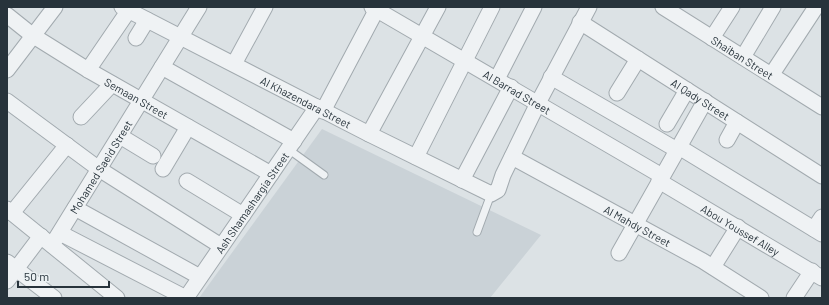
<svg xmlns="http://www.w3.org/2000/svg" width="829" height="305" viewBox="0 0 829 305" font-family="Barlow,sans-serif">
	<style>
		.built { fill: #cad2d7 }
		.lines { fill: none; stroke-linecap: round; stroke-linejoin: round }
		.lane-casing { stroke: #a2aaaf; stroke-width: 9 }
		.street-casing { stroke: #a2aaaf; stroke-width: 17 }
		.lane { stroke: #eff2f4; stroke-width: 7 }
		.street { stroke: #eff2f4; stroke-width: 15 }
		.labels { text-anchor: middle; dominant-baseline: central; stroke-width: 4; stroke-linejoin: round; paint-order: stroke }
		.street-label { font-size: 11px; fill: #27333b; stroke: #ebf1f3 }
	</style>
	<rect width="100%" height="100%" fill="#dce2e5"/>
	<path class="built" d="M322,129L541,235L490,298H199Z"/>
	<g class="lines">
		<g class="lane-casing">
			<path id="lane" d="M288,149L324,175
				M477,232L491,194"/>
		</g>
		<g class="street-casing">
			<g id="street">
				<path id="s1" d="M122,7L369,134L491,194L498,190L503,175L538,103L589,7"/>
				<path id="s2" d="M372,7L662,176"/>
				<path id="s3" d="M663,7L822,107"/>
				<path id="s4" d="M7,15L32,35L88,70L271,174"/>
				<path id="s5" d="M580,22L822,176"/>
				<path d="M136,38L147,20"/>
				<path d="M712,38L732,7"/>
				<path d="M743,57L773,7"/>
				<path d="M234,64L265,7"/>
				<path d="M162,67L294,141"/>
				<path d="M7,70L55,7"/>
				<path d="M88,70L131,7"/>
				<path d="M772,74L816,7"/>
				<path d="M551,77L677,150"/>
				<path d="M497,79L534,7"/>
				<path d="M617,93L638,59"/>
				<path d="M7,101L99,169L221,246"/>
				<path d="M323,111L378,7"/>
				<path d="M81,117L112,84"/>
				<path d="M667,124L687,90"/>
				<path d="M369,134L438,7"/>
				<path d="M120,136L153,156"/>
				<path d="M727,140L737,122"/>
				<path d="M679,147L822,234"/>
				<path d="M416,157L492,7"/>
				<path id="s6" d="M512,157L703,261L761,298"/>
				<path d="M163,169L188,127"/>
				<path d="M462,180L511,87"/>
				<path d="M187,181L243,215"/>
				<path id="s7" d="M659,181L822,278"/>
				<path d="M75,208L200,277"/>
				<path d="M7,209L117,298"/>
				<path d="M12,213L67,145"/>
				<path d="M814,229L822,217"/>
				<path d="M60,233L186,298"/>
				<path id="s8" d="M52,245L199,7"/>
				<path d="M619,253L705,101"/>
				<path d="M7,262L54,298"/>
				<path d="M713,267L738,227"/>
				<path d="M7,281L41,236"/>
				<path id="s9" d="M186,298L317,107"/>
				<path d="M794,298L812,271"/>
			</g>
		</g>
		<use href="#lane" class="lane"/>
		<use href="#street" class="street"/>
	</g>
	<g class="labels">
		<g class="street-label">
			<text stroke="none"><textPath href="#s3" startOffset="94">Shaiban Street</textPath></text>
			<text stroke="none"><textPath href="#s2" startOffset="168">Al Barrad Street</textPath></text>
			<text stroke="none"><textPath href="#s4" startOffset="154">Semaan Street</textPath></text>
			<text stroke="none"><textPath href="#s5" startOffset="143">Al Qady Street</textPath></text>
			<text stroke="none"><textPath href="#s1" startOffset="207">Al Khazendara Street</textPath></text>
			<text stroke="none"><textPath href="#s8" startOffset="92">Mohamed Saeid Street</textPath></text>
			<text stroke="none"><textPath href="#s9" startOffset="116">Ash Shamashargia Street</textPath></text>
			<text stroke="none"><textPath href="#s6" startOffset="143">Al Mahdy Street</textPath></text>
			<text stroke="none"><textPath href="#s7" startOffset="95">Abou Youssef Alley</textPath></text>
		</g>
	</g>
	<rect width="829" height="305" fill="none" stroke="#27333b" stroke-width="16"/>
	<path d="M18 281v6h91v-6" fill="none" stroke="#27333b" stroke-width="2"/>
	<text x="24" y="281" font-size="12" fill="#27333b" stroke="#ebf1f3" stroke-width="3" paint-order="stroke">50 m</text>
</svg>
